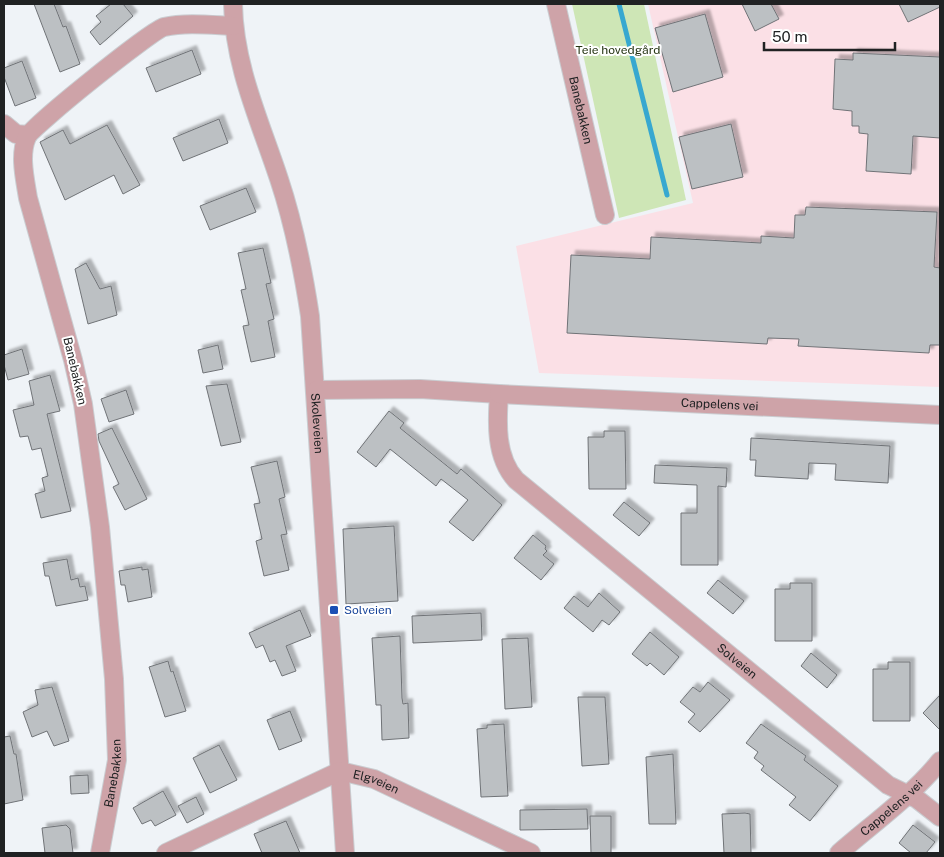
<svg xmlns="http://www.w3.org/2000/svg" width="944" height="857" font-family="'Public Sans',sans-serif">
<defs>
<filter id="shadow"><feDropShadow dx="4.5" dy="-4.5" stdDeviation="1" flood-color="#0004"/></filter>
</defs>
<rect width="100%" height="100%" fill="#eff3f7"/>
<path fill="#fbe0e6" d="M648,4h292v383l-401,-14 -23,-127 177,-43z"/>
<path fill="#cee6b6" d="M572,4h72l42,196 -67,18z"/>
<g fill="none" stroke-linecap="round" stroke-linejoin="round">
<path stroke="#37a8d0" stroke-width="5" d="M619,4l48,191"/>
</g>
<path fill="#bcc0c3" stroke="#707377" filter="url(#shadow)" d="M34,4h20l9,23 3,-1 14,38 -20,8z
M111,4h12l10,12 -33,29 -10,-13 11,-10 -5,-6z
M742,4h29l8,15 -24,12z
M899,4h41v3l-32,15z
M705,14l18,63 -50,15 -18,-64z
M192,50l9,24 -45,18 -10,-24z
M853,53l87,4v81l-27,-2 -2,38 -45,-3 2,-37 -9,-1v-7h-7v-15l-19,-2 2,-50 18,1z
M22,61l14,37 -21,8 -11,-29v-9z
M219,119l9,24 -45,18 -10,-23z
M731,124l12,53 -51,12 -13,-52z
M107,125l33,60 -17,9 -9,-19 -49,25 -25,-58 23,-12 7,14z
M246,188l10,24 -46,18 -10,-24z
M806,207l131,5 -3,55 6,1v77h-10l-1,8 -131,-7 1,-7 -31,-1 -1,6 -200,-11 4,-78 79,4 1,-22 110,6v-7l33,2 1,-23h10z
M263,248l8,35 -5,1 8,35 -6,2 7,36 -24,5 -8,-36 6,-1 -8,-35 5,-1 -8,-36z
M86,263l14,26 11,-3 6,29 -29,9 -13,-55z
M218,345l5,24 -20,4 -5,-23z
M22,349l7,25 -21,6 -4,-15v-10z
M50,375l10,36 -13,3 24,97 -30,7 -6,-24 10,-3 -3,-13 6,-2 -7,-28 -9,2 -4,-14 -8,1 -7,-27 21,-5 -5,-24z
M227,384l14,58 -20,4 -15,-60z
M126,390l8,24 -25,8 -8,-23z
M389,411l15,12 -4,5 57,46 4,-5 41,36 -29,36 -24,-19 19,-22 -27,-21 -5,7 -46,-37 -14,18 -19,-15z
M112,428l35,71 -22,11 -12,-23 6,-3 -20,-43 -1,-7z
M604,431h21l1,58h-37l-1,-52h16z
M751,438l139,8 -2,37 -53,-3 1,-16 -27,-1 -1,16 -53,-3 1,-16h-6z
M277,461l8,36 -6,2 8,35 -6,1 8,35 -25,6 -8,-35 6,-2 -8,-35 6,-1 -9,-36z
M655,465l72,3 -1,19 -8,-1v79h-37v-52h16v-28l-43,-2z
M624,502l26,21 -11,13 -26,-21z
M394,526l4,75 -52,3 -3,-75z
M533,535l13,11 -1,3 2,2 -4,4 11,9 -13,16 -27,-22z
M67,559l4,21 7,-2 2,9 5,-1 3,14 -32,6 -7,-30h-4l-2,-13z
M142,567v3l6,-1 4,28 -24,5 -3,-17h-4l-2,-14z
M718,580l26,21 -11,13 -26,-21z
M790,583h22v58h-37v-52h15z
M599,593l21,19 -11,13 -7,-5 -9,12 -29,-24 10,-12 14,11z
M300,610l11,26 -25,10 10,25 -14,5 -7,-16 -5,2 -7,-17 -7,3 -7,-15z
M481,613l1,27 -69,3 -1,-27z
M650,632l29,25 -15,18 -14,-12 -3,3 -15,-12z
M400,636l2,62 1,6 5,-1 1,35 -27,2 -1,-35h-5l-4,-67z
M528,638l4,69 -27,2 -3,-70z
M811,653l26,22 -10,13 -26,-22z
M168,661l3,11 2,-1 13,40 -21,6 -16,-50z
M888,662h22v59h-37v-52h15z
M708,682l22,18 -30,32 -12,-10 7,-8 -15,-12 13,-15 7,5z
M52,687l17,54 -15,5 -7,-15 -15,6 -9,-25 15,-7 -3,-15z
M940,695v35l-17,-17z
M578,697h27l4,67 -27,2z
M290,711l12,30 -23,9 -12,-30z
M504,724l4,72 -27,1 -4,-68 10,-1v-3z
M761,724l45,32 -2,4 34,26 -28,35 -21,-16 7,-8 -35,-27 3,-4 -10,-8 4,-6 -12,-9z
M10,736l4,18h2l7,46 -19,4v-67z
M219,745l18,35 -27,13 -17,-35z
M673,754l3,70h-27l-3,-67z
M88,775l1,18 -18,1 -1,-18z
M163,791l13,24 -21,11 -4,-6 -9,4 -9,-16z
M196,797l8,17 -17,9 -9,-17z
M587,809l1,20 -68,1v-20z
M745,813l5,1 1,39h-27l-2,-39z
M590,816h21v37h-20z
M286,821l14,32h-38l-8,-19z
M66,825l4,4 3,24h-28l-3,-25z
M913,825l22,17 -9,11h-15l-12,-10z"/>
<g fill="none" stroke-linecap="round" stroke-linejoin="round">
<g stroke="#cacdd1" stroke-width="20">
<g id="minor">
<path id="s1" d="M233,4c1,62 27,117 46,175 15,45 24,91 31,137l35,537"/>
<path id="s2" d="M556,4l49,211"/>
<path d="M4,124l12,10 12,1"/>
<path id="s3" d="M317,390l103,-1 79,5c-2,28 -4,63 17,86l372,305 29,14 23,18"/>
<path id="s4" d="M499,394l441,21"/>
<path id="s5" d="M100,853l17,-93 -3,-81 -14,-152 -17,-123 -10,-44 -45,-162c-3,-19 -9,-43 -1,-61 5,-11 125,-107 137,-110 22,-5 47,-2 69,-1"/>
<path id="s6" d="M166,853l174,-82 34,8 157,74"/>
<path id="s7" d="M839,853c32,-28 75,-59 101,-92"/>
</g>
</g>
<use href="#minor" stroke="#cea3a8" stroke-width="18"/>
</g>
<rect fill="#1a4fb4" stroke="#fff" stroke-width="2" x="329" y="605" width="10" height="10" rx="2.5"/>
<g text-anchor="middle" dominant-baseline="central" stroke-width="4" stroke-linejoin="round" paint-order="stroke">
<g font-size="12" fill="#253413" stroke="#fff">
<text x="618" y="50">Teie hovedgård</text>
</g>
<g font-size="12" fill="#202223" stroke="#fff">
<text stroke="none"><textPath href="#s2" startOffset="109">Banebakken</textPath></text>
<text transform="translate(75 371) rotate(77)">Banebakken</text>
<text stroke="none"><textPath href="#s4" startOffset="221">Cappelens vei</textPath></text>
<text stroke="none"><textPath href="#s1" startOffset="430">Skoleveien</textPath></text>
<text stroke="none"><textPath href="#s3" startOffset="558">Solveien</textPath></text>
<text stroke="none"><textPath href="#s5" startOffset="81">Banebakken</textPath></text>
<text stroke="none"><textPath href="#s6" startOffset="230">Elgveien</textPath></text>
<text stroke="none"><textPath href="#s7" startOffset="69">Cappelens vei</textPath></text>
</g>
<g font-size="12" fill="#164399" stroke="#fff" text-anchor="start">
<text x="344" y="610">Solveien</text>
</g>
</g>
<rect width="944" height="857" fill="none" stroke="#202223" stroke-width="10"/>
<path d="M764 42v8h131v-8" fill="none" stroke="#202223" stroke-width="2.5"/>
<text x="772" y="42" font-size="15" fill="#202223" stroke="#ffffff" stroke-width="4" paint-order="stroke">50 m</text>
</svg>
